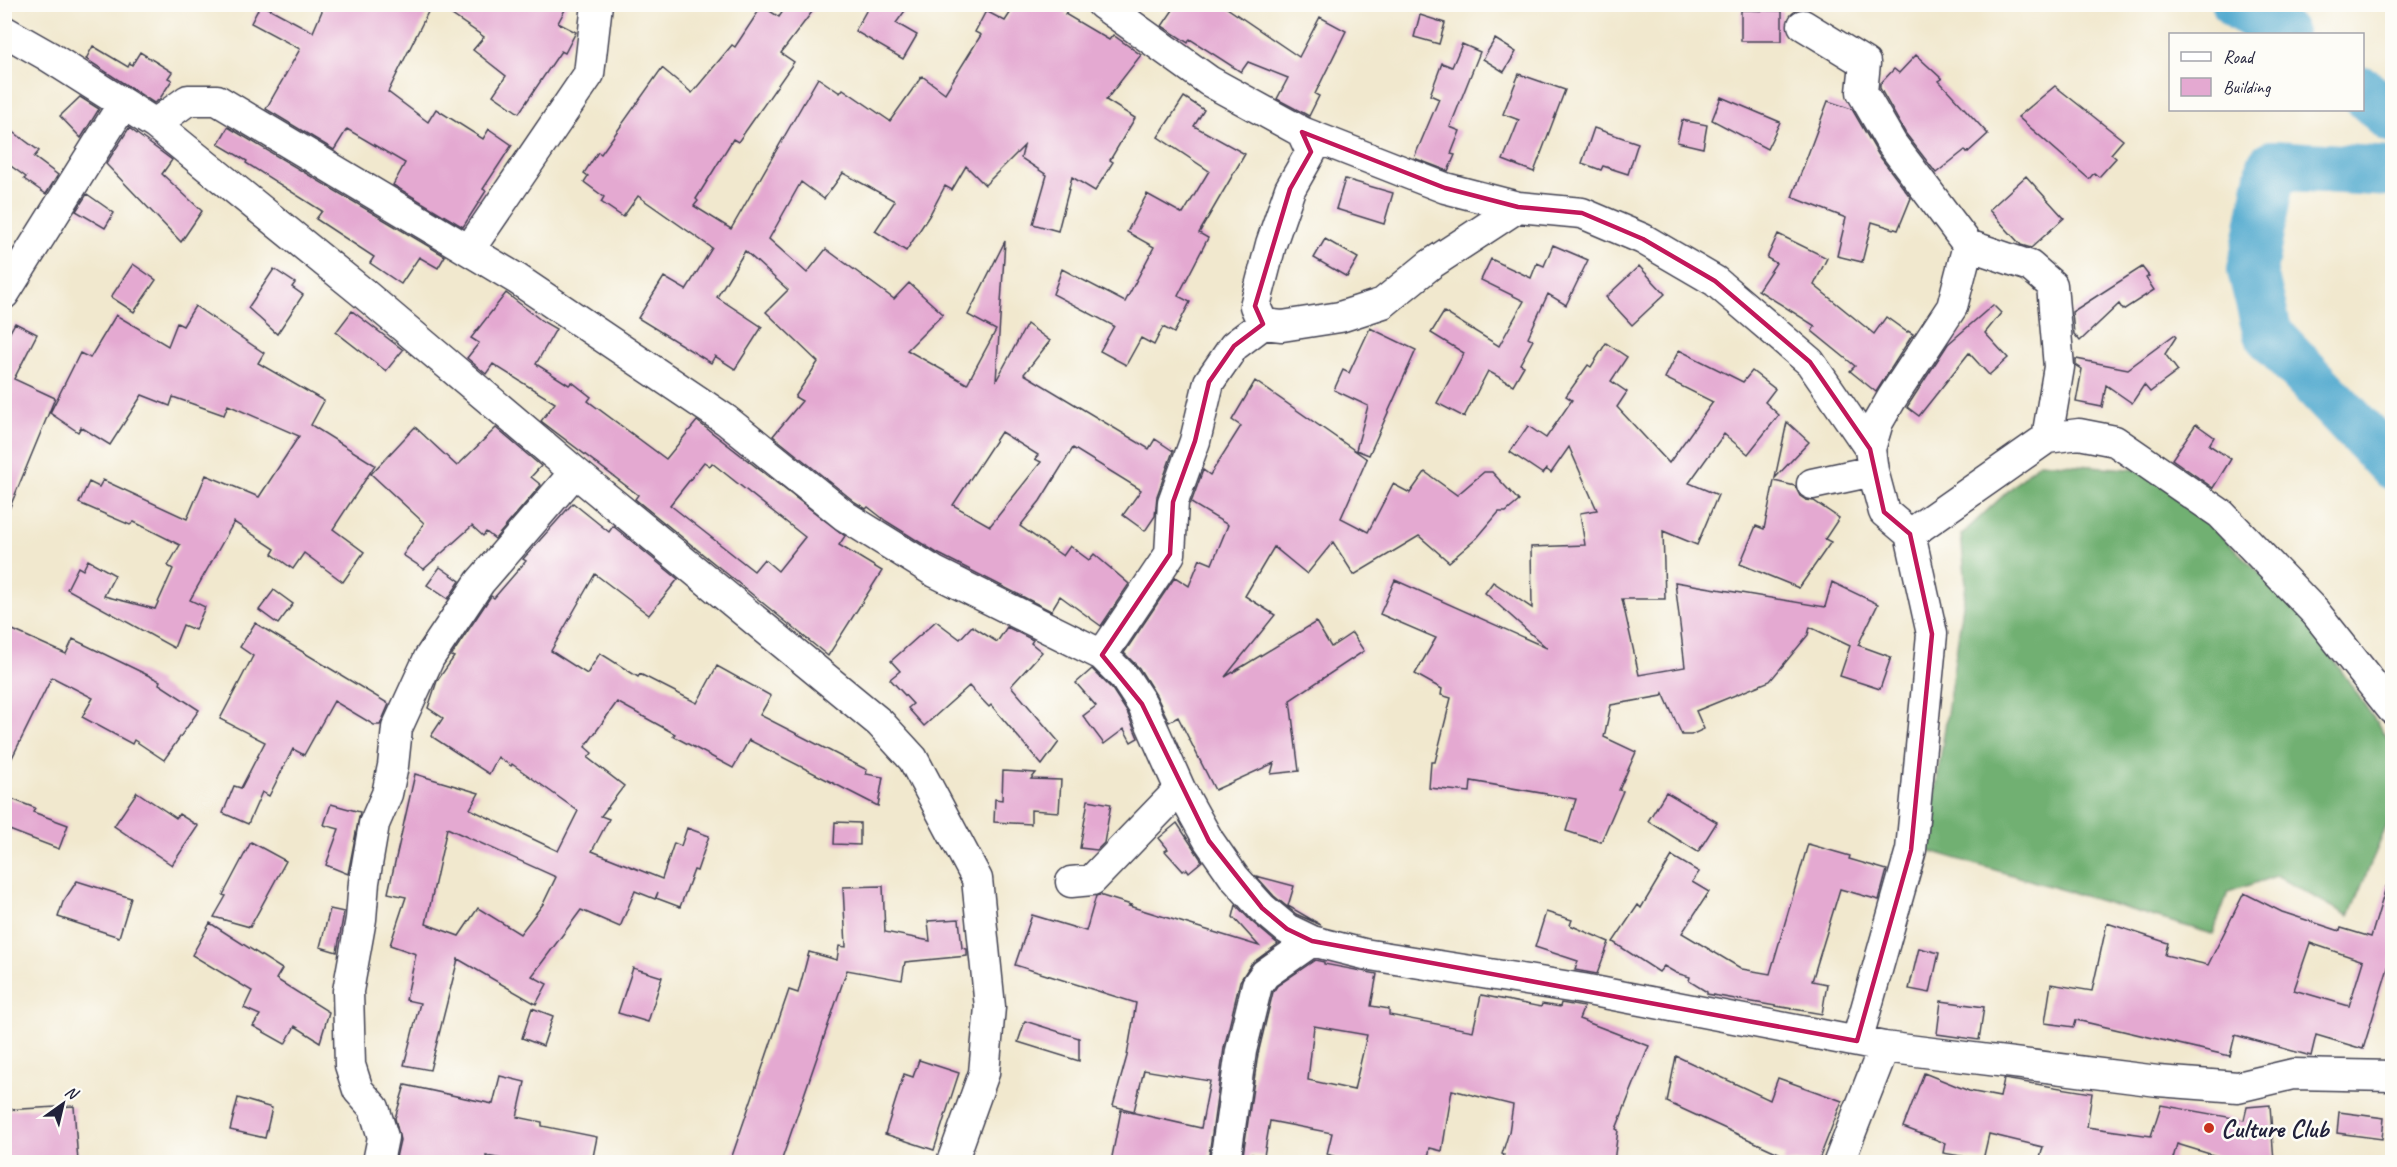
<svg xmlns="http://www.w3.org/2000/svg" width="2397" height="1167" font-family="Caveat,sans-serif">
<rect width="100%" height="100%" fill="#fdfcf7"/>
<filter id="ink" filterUnits="userSpaceOnUse"><feTurbulence type="fractalNoise" baseFrequency=".0167" numOctaves="2"/><feDisplacementMap in="SourceGraphic" scale="12" xChannelSelector="R" yChannelSelector="G"/><feConvolveMatrix kernelMatrix="1 2 1 2 8 2 1 2 1" color-interpolation-filters="sRGB"/></filter>
<filter id="wash" filterUnits="userSpaceOnUse"><feTurbulence type="fractalNoise" baseFrequency=".008" numOctaves="4" result="noise"/><feDisplacementMap in="SourceGraphic" scale="24" xChannelSelector="R" yChannelSelector="G"/><feGaussianBlur stdDeviation="1.35" result="paint"/><feColorMatrix in="noise" values="0 0 0 0 0 0 0 0 0 0 0 0 0 0 0 0 0 1.4 0 .05"/><feComposite in="paint" operator="in"/></filter>
<g filter="url(#wash)">
<rect width="100%" height="100%" fill="#f1e8ce"/>
<path fill="#71b072" stroke="#4a6956" stroke-width="1.5" d="M2039,462l115,9 150,145 88,129v68l-43,103 -73,-40 -48,16 -15,42 -286,-84 39,-266 -5,-49z"/>
<g fill="none" stroke-linecap="round" stroke-linejoin="round">
<path stroke="#52aacf" stroke-width="50" d="M2237,4l46,30
M2362,91l30,27
M2392,172l-120,-7 -20,105 16,64 124,131"/>
</g>
<g id="blocks">
<path fill="#e4a9d1" fill-rule="evenodd" d="M261,4l52,28 12,-28h107l-44,88 40,30 8,-13 47,30 6,-10 23,16 -29,44 3,2 -23,36 -70,-42 12,-22 -58,-34 -13,21 -68,-41 34,-60 -49,-26z
M436,4h132l-10,19 18,9 -11,21 -4,-2 -42,62 -26,-18 13,-19 -33,-26 11,-13z
M788,4h30l-37,49 13,9 -56,80 -5,-3 -37,60 2,2 -4,5 37,23 87,-151 22,15 3,-4 47,32 32,-45 23,17 36,-58 -6,-3 11,-21 19,10 11,-17h55l-6,10 44,26 4,-5 28,20 -35,45 29,18 -25,42 3,2 -18,29 -23,-14 -14,54 -25,-7 14,-49 -26,-17 3,-12 -39,39 -19,-19 -14,24 -7,-4 -16,30 -23,35 -31,-20 20,-30 -52,-28 -19,26 -23,-17 -32,57 38,34 19,-24 68,50 15,-16 34,31 -36,36 60,34 29,-54 -28,-15 37,-74 -9,140 31,-57 23,17 -26,33 125,75 6,-10 18,12 -16,45 -2,20 -10,15 -22,-16 18,-25 -68,-42 -33,53 -20,25 43,30 7,-10 19,14 5,-6 35,30 -28,42 -41,-30 -9,15 -114,-58 -51,-32 -18,-14 -2,2 -11,-7 -82,-66 29,-35 -7,-4 23,-35 -52,-50 22,-22 -43,-39 -28,46 45,30 -27,42 -20,-13 -4,7 -73,-45 26,-41 22,13 26,-42 -74,-52 -15,21 -22,-15 3,-5 -20,-15 4,-6 -4,-3 14,-21 3,2 61,-86 30,25 40,-48 3,2 27,-41 17,11zM1001,432l37,23 -3,4 6,3 -51,64 -37,-21z
M870,4h40l-14,19 21,12 -14,24 -48,-28z
M1177,4h44l78,53 21,-40 26,14 -31,63 4,2 -10,20 -32,-17 11,-21 -40,-16 -7,10 -51,-33 -2,4 -26,-17z
M1741,10l41,1v30h-41z
M1420,15l25,8 -6,21 -25,-7z
M1495,39l21,13 -12,20 -21,-13z
M1462,44l18,8 -30,75 10,4 -9,23 4,1 -7,16 -34,-13 25,-59 -9,-4 12,-32 10,4z
M93,46l35,21 2,-4 2,2 8,-13 32,20 -4,6 4,2 -13,20 -5,3 -68,-44z
M1916,55l26,24 -3,2 49,53 -21,19 -2,-3 -29,23 -30,-39 -26,-46v-4l14,-15 5,4z
M1519,74l46,16 -31,82 -31,-12 16,-40 -16,-6z
M2055,86l68,54 -12,14 5,4 -17,19 -5,-4 -5,6 -71,-62z
M80,97l19,12 -18,29 -21,-22z
M1184,97l20,13 -10,16 51,28 -46,79 9,5 -30,58 12,6 -16,31 -11,-6 -9,18 -13,-7 -15,27 -26,-14 14,-25 -61,-32 9,-25 63,33 29,-55 -27,-15 20,-38 36,20 26,-43 -51,-34z
M1721,97l59,25 -13,27 -55,-29z
M1828,101l24,8 26,45 33,44 -13,32 -26,-8 -10,40 -25,-6 9,-38 -54,-21z
M1682,120l25,5 -4,23 -26,-6z
M4,125l35,26 -5,6 24,18 -12,19 -22,-15 2,-2 -22,-16z
M228,127l217,129 -7,12 -19,-11 -18,27 -31,-21 4,-6 -58,-38 6,-8 -76,-48 1,-2 -29,-17z
M129,128l43,32 -10,14 40,37 -21,31 -75,-78z
M1594,128l44,15 -10,31 -25,-8 -2,4 -19,-7z
M2026,176l38,42 -33,30 -10,-3 -32,-35z
M1345,179l48,14 -9,31 -48,-15z
M87,194l27,19 -9,15 -29,-17z
M1778,234l49,24 -13,27 60,49 12,-17 21,15 1,-1 5,3 -37,58 -26,-21 5,-5 -43,-35 3,-5 -57,-36 18,-27 -9,-5z
M1325,239l33,19 -11,19 -33,-19z
M1553,245l35,15 -22,45 -18,-11 -20,43 5,3 -13,24 4,2 -11,19 -25,-14 -24,46 -27,-14 27,-50 -33,-20 13,-21 55,34 25,-45 -43,-21 10,-21 40,19 6,-15 7,3z
M133,264l23,16 -22,32 -23,-15z
M1639,266l26,28 -33,31 -26,-28z
M2142,267l7,9 -3,2 8,12 -31,20 -4,-6 -39,37 -6,-7 -2,-22z
M274,269l21,14 -3,4 11,8 -26,39 -29,-26z
M506,293l36,28 14,8 -20,35 33,21 3,-3 19,15 -3,4 78,58 31,-38 148,115 -6,9 43,26 -54,85 -193,-157 3,-4 -97,-74 14,-18 -62,-39 -7,10 -19,-16 12,-15 -8,-5zM704,462l6,4 2,-3 93,74 -27,34 -14,-12 -10,12 -84,-66z
M1993,305l8,8 -16,20 23,25 -19,17 -20,-22 -50,63 -12,-9 41,-63z
M195,306l69,47 -6,10 66,38 -13,24 64,40 -42,64 31,23 -21,30 -39,-29 -11,16 -21,-15 3,-5 -41,-27 -44,78 15,7 -10,23 -12,-5 -9,23 -107,-59 11,-22 5,3 5,-10 27,15 -11,21 51,13 18,-40 -5,-3 12,-21 -46,-23 -4,3 -51,-22 10,-21 10,5 4,-7 84,39 19,-44 53,22 40,-61 -71,-31 -4,10 -51,-18 -3,9 -28,-11 -32,50 -29,-18 -3,5 -28,-19 30,-60 10,5 26,-43 52,31 9,-23 6,3z
M352,311l51,39 -17,21 -50,-39z
M15,323l22,11 -23,45 41,19 -50,121 -1,-176z
M1370,328l46,22 -47,105 -13,-5 12,-44 -34,-16 9,-20 6,3z
M2174,335l2,2 -11,17 13,17 -28,21 -6,-7 -12,18 -26,-18 -4,22 -26,-5 6,-33 -6,-4v-6l52,10z
M1606,343l21,14 -16,24 16,11 -10,15 52,56 44,-61 -48,-24 14,-28 64,32 9,-11 23,18 -10,13 14,13 -31,39 -24,-20 -35,49 29,12 -21,50 -34,-14 2,68h-43l17,76 46,-8 -10,-85 150,25 7,-25 46,22 -20,41 33,12 -11,32 -40,-13 10,-30 -40,-19 -2,8 -38,46 -74,30 8,18 -13,6h-9l-19,-42 -1,3 -51,9 -7,32 32,15 -17,38 4,1 -22,51 -35,-11 10,-32 -105,-18 -1,11 -41,-4 2,-26h4l16,-64 -10,-3 1,-6 -27,-15 21,-36 -56,-24 15,-34 152,68 -62,-55 8,-11 39,26 -1,-61 54,-2 -5,-32 17,-3 -28,-63 -18,26 -5,-4 -3,5 -33,-22 18,-26 18,12 26,-38 -6,-4 22,-31 3,2z
M1255,381l112,78 -26,59 27,14 25,-48 17,9 15,-21 32,23 27,-23h8l27,29 -13,11h-7l-22,26 -28,24 -30,-26 -65,39 -21,-33 -26,32 -33,-27 -29,49 30,19 -50,62 91,-55 15,25 21,-14 12,18 -74,49 9,71 -28,3 3,-11 -59,27 -37,-73 -9,5 -13,-27 -17,-27 -15,-15 51,-76 14,9 11,-27 12,5 16,-39 -37,-22 12,-33 7,5 31,-49 -9,-6z
M1787,422l22,20 -34,36z
M2196,424l18,13 -5,8 22,14 -18,29 -41,-29z
M415,427l42,39 39,-38 45,38 -10,11 10,8 -46,54 -9,-7 -3,4 -11,-10 -48,43 -21,-14 21,-32 -53,-49z
M1774,481l21,5 5,10 6,4 8,1 25,17 -14,21 6,3 -32,46 -59,-24 16,-38 8,3z
M573,503l36,29 4,-6 65,53 -29,36 -54,-41 -44,77 36,23 13,-21 38,24 2,-3 57,29 20,-37 54,30 -11,19 107,55 -1,4 17,3 -5,29 -129,-66 -16,28 -60,-32 2,-2 -58,-32 -32,45 7,6 -4,5 36,28 -23,30 8,3 -17,32 70,28 12,-36 7,3 6,-18 22,8 -12,35 -3,-1 -14,37 -24,-9 2,-6 -3,7 -20,-8 -15,36 -39,-17 -49,66 15,8 -11,20 -78,-45 -28,111 -26,-5 16,-62 -14,-3 10,-46 -26,-9 16,-48 -18,-4 27,-119 64,19 -9,16 88,42 20,-40 -66,-47 -1,2 -13,-9 -9,17 -58,-38 12,-18 -15,-10 9,-27 17,-24 -3,-1 40,-60 3,2 32,-37 -3,-2zM447,828l109,49 -13,27 -23,30 -42,-26 -19,28 -33,-12z
M440,567l20,14 -12,18 -21,-14z
M274,590l19,14 -15,20 -19,-14z
M936,621l24,18 12,-13 25,16 10,-15 26,13 -2,3 11,9 -31,34 48,56 -17,23 -51,-60 -2,2 -20,-21 -45,40 -16,-18 5,-4 -23,-25 10,-8 -9,-10z
M255,623l134,81 -9,21h-6l-40,-24 -30,54 -11,-6 -24,47 -7,-4 -14,32 -25,-11 11,-27 7,2 24,-46 -45,-23 33,-63 -13,-9z
M4,626l62,28 7,-15 87,42 -1,3 40,26 -35,50 -30,-20 -2,4 -50,-27 11,-19 -41,-21 -48,97z
M1092,669l20,20 15,23 11,26 -7,4 -7,-13 -20,15 -21,-28 13,-10 -20,-23z
M1003,771l33,2 -5,6 30,1 -2,32 -28,-2v14l-37,-2 1,-23 7,1z
M137,792l39,26 3,-4 19,12 -26,39 -58,-39z
M1666,792l51,30 -19,30 -50,-31z
M4,796l31,12 -2,4 35,13 -9,24 -55,-21z
M1088,800l23,4 -7,39 -7,7 -17,-2z
M331,804l29,8 -12,62 -22,-9 13,-36 -15,-4z
M835,822l25,1v22l-26,-1z
M1177,823l25,38 -13,11 -2,-3 -4,2 -18,-20 3,-2 -9,-11z
M251,842l35,19 -36,66 -36,-10 12,-21 -3,-1z
M1808,844l42,12 -1,3 38,11 -8,30 -39,-11 -28,92 15,3 -5,30 -115,-20v-2l-18,-11 1,-4 -14,-4 -12,-7 -5,6 -46,-30 25,-37 3,3 31,-52 27,16 -7,10 17,10 -27,41 60,36 28,5z
M1256,876l38,10 -6,20 33,19 -25,-11 -22,-18z
M77,881l54,17 -12,39 -61,-20 5,-15z
M2387,884l5,1v70l-29,94 -47,-14 -5,21 -76,-21 -5,21 -154,-36 -2,7 -29,-4 6,-39 41,7 15,-68 61,20 -3,12 43,10 36,-72 38,19 58,19 1,-3 30,9zM2310,943l53,18 -14,45 -55,-16z
M883,886l2,46 45,9 -2,-20 31,-2 3,29 5,1v7l-62,6 -3,18 -55,-10 -66,192h-51l59,-172 9,3 11,-41 28,8 2,-14 7,1 -3,-60z
M1099,895l32,10 -2,1 130,40 -26,-29 3,-12 15,16 27,23 -27,20 -11,17 -16,67 -16,114h-97l10,-52 80,18 9,-47 -66,-11 -10,41 -21,-5 14,-50 9,-53 -121,-38 17,-50 54,16 10,-35z
M330,909l14,3 -7,40 -17,-5z
M1546,912l26,8 -2,5 39,17 -12,32 -22,-4 3,-9 -43,-14z
M210,923l72,46 -6,10 53,33 -9,30 -25,-16 -10,18 -32,-18 7,-11 -16,-7 8,-17 -60,-36z
M1919,948l20,5 -9,40 -21,-4z
M1315,960l9,2v2l53,10 -6,32 18,3v6l84,16 8,-36 60,12 1,-3 18,3 1,-4 23,4 -5,12 70,27 -33,83 2,1 -4,32h-112l2,-7 -2,-1 7,-22 4,-27 -61,-15 -10,61 -12,-3 -3,14h-76l-24,-8 5,-21 -62,-12 -6,35 -14,-2v8h-8l16,-108 15,-62 4,-6zM1314,1026l53,9 -13,55 -46,-10z
M633,968l29,9 -14,45 -30,-9z
M1941,1001l43,6 -5,33 -42,-6z
M532,1008l21,8 -10,30 -21,-8z
M1025,1021l54,17v23l-61,-19z
M1676,1056l94,44 8,-22 64,23 -24,61h-35l2,-6 -118,-54z
M919,1060l40,13 -25,77 -49,-16 19,-60 9,3z
M1924,1073l45,18 31,6 4,-18 88,14 -5,34 64,9 10,-31 83,15 3,-13 23,-2 4,57h-38l-59,-18 -5,18h-133l4,-15 -54,-13 -6,26 -40,-7 2,-10 -42,-16z
M500,1076l25,6 -8,35 25,5v4l55,11 -5,25h-74l-32,-6v6h-91l5,-22 -5,-22 10,-33 88,19z
M238,1098l34,10 -7,30 -35,-8z
M74,1106l4,56h-74v-52z
M2339,1112l45,6 -2,21 -45,-6z"/>
</g>
</g>
<g filter="url(#ink)">
<use href="#blocks" fill-opacity="0" stroke="#414051" stroke-width="1.5"/>
<g fill="none" stroke-linecap="round" stroke-linejoin="round">
<g stroke="#414051" stroke-width="33">
<path id="street" d="M1102,4l107,77 93,51 143,56 73,19 64,6 61,26 72,42 95,81 60,87
M1803,25l62,38 -3,29 30,52 76,101 -16,62 -60,91 -14,24 -8,27 3,22 11,41 26,22 22,100 -21,216 -54,191
M4,31l44,25 107,68 207,168 213,180 305,251 33,36 64,120 13,128 -6,66 -32,89
M155,124l33,-24h29l300,179 209,141 119,96 90,56 167,83 23,23 17,26 38,85 29,52 25,36 28,31 25,21 25,12 52,13 219,35 301,58 274,34 80,6 55,-13 99,2
M1302,132l9,20 -21,37 -19,55 -16,62 8,18 19,2 58,-9 43,-14 48,-39 87,-57
M1968,245l62,21 22,19 7,82 -12,71
M469,250l120,-176 8,-70
M4,294l119,-190
M1812,484l61,-13
M1910,534l137,-96 32,-4 36,7 106,73 94,98 77,97
M1102,655l68,-101 3,-52 22,-61 14,-59 25,-36 29,-22
M1071,882l21,-2 88,-91
M378,1162l5,-25 -9,-29 -16,-18 -8,-25 -2,-74 13,-72 3,-37 10,-58 13,-30 6,-28 4,-38 32,-70 51,-76 95,-110
M1225,1162l16,-111 16,-66 8,-11 47,-33
M1839,1162l45,-115"/>
</g>
<use href="#street" stroke="#fff" stroke-width="30"/>
</g>
</g>
<path fill="none" stroke="#c2185b" stroke-width="4.5" stroke-linejoin="round" d="M1302,132l143,56 73,19 64,6 61,26 72,42 95,81 60,87 14,63 26,22 22,100 -21,216 -54,191 -545,-100 -25,-12 -25,-21 -53,-67 -67,-137 -40,-49 68,-101 3,-52 22,-61 14,-59 25,-36 29,-22 -8,-18 35,-117 21,-37z"/>
<circle fill="#c8321e" stroke="#fdfcf7" stroke-width="2" cx="2209" cy="1128" r="6"/>
<g text-anchor="middle" dominant-baseline="central" stroke-width="5" stroke-linejoin="round" paint-order="stroke">
<g font-size="26" font-weight="bold" fill="#22223b" stroke="#fdfcf7" text-anchor="start">
<text x="2221" y="1128">Culture Club</text>
</g>
</g>
<rect width="2397" height="1167" fill="none" stroke="#fdfcf7" stroke-width="24"/>
<rect x="2169" y="33" width="195" height="78" fill="#fdfcf7" stroke="#a5a5ac" stroke-width="1.5"/>
<rect x="2181" y="52" width="30" height="9" fill="#ffffff" stroke="#a5a5ac" stroke-width="1.5"/>
<text x="2223" y="63" font-size="18" fill="#22223b">Road</text>
<rect x="2181" y="78" width="30" height="18" fill="#e4a9d1" stroke="#a5a5ac" stroke-width="1.5"/>
<text x="2223" y="93" font-size="18" fill="#22223b">Building</text>
<g transform="translate(63 1104) rotate(34)" stroke="#fdfcf7" stroke-width="4.5" paint-order="stroke">
<path d="M0-4.5L10 22L0 15L-10 22Z" fill="#22223b"/>
<text y="-9" font-size="16" font-weight="bold" text-anchor="middle" fill="#22223b">N</text>
</g>
</svg>
